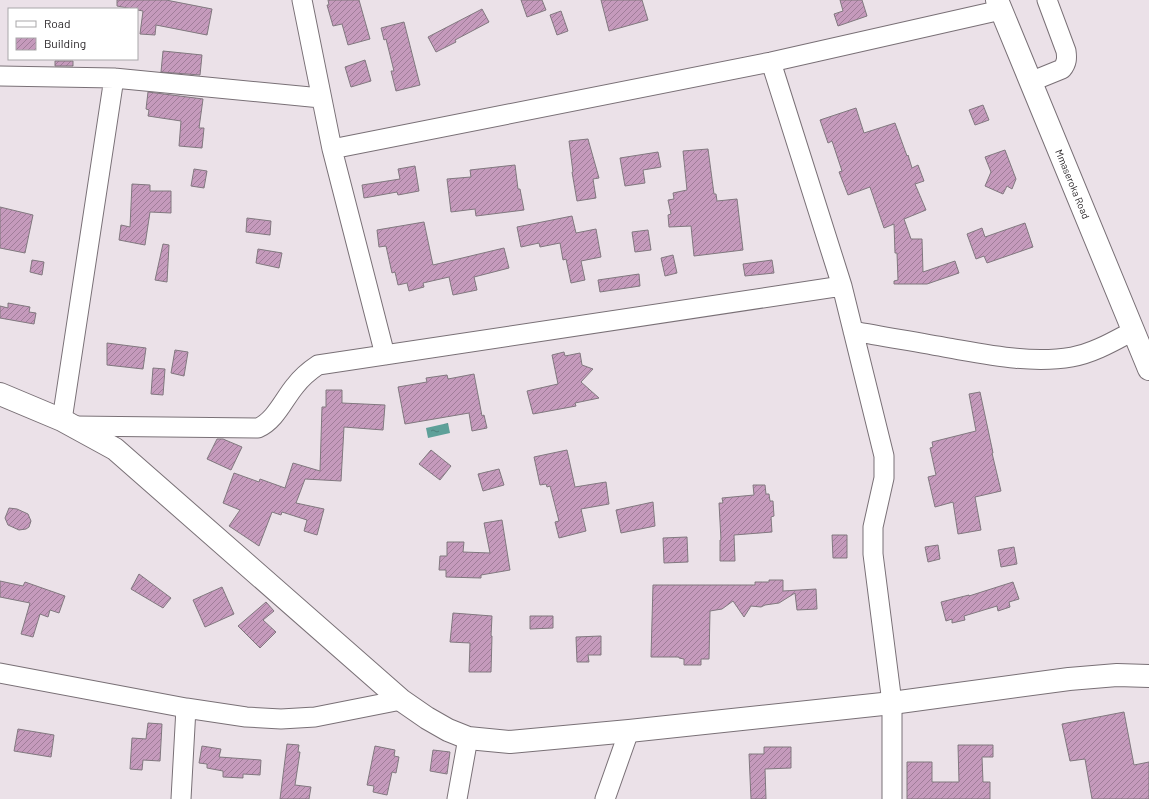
<svg xmlns="http://www.w3.org/2000/svg" width="1149" height="799" font-family="Barlow,sans-serif">
<defs>
<pattern id="water-ripples" width="26" height="14" patternUnits="userSpaceOnUse"><rect width="26" height="14" fill="#5ea099"/><path d="M2 4q2-2 4 0t4 0M15 11q2-2 4 0t4 0" fill="none" stroke="#4e827d"/></pattern>
<pattern id="building-hatch" width="6" height="6" patternUnits="userSpaceOnUse"><rect width="6" height="6" fill="#c59abc"/><path d="M-1 1l2-2M0 6l6-6M5 7l2-2" fill="none" stroke="#a07d99"/></pattern>
</defs>
<rect width="100%" height="100%" fill="#ebe1e8"/>
<path fill="url(#water-ripples)" d="M448,423l2,10 -22,5 -2,-10z"/>
<path fill="url(#building-hatch)" stroke="#81787f" d="M117,0h49l46,9 -5,26 -51,-10 -1,10 -15,-1 3,-23 -26,-5z
M328,0h31l11,39 -22,6 -6,-21 -9,2 -6,-21h2z
M521,0h21l4,10 -19,7z
M601,0h41l6,20 -39,11z
M840,0h22l5,16 -29,10 -4,-12 9,-3z
M482,9l7,13 -34,18 1,2 -20,10 -8,-15z
M561,11l7,20 -11,4 -7,-20z
M404,22l16,63 -24,6 -5,-20h3l-8,-32 -2,1 -3,-12z
M163,51l39,4 -2,20 -39,-3z
M365,60l6,21 -20,6 -6,-20z
M55,61h18v5h-18z
M148,92l55,7 -4,29h5l-2,20 -23,-2 2,-25 -33,-5 1,-6 -3,-1z
M983,105l6,15 -14,5 -6,-15z
M856,108l8,25 31,-10 12,33 1,-1 4,13 6,-3 6,16 -9,3 11,26 -22,9 7,20h11l1,33 32,-11 4,12 -32,11h-33v-3l4,-1 -1,-27h-2l-1,-29 -10,4 -14,-41 -22,8 -9,-23 3,-1 -10,-30 -4,2 -8,-23z
M588,139l11,39 -6,1 3,19 -19,3 -5,-29h1l-4,-31z
M708,149l6,45h2l1,7 20,-2 6,51 -49,6 -3,-30 -22,1 -1,-12 3,-1 -3,-14 6,-1 -1,-6 14,-3 -4,-39z
M1005,150l11,29 -4,10 -5,-3 -4,8 -18,-8 6,-14 -6,-15z
M658,152l3,15 -18,3 2,13 -20,3 -5,-28z
M515,165l3,24h2l4,21 -48,6 -1,-7 -24,3 -4,-33 24,-2 -1,-7z
M415,166l4,25 -21,4 -1,-3 -33,6 -2,-13 38,-6 -2,-10z
M194,169l13,2 -3,17 -13,-2z
M132,184l18,1v6h21v22l-21,-1 -5,33 -26,-5 2,-15 9,2z
M0,207l33,8 -8,38 -25,-5z
M572,216l4,17 20,-4 5,28 -20,4 4,19 -14,3 -5,-24 -3,1 -3,-17 -20,4 -1,-4 -18,4 -4,-20z
M247,218l24,3 -1,14 -24,-3z
M424,222l9,43 71,-17 5,20 -35,9 3,13 -24,5 -4,-18 -26,6 1,4 -15,4 -2,-8 -9,2 -3,-13 -3,1 -6,-27 -7,1 -2,-17z
M1025,223l8,24 -46,16 -3,-7 -8,3 -9,-25 15,-6 3,9z
M648,230l3,20 -16,2 -3,-20z
M163,244l6,1 -2,37 -12,-2z
M258,249l24,4 -3,15 -23,-5z
M673,255l4,18 -12,3 -4,-18z
M32,260l12,2 -2,13 -12,-3z
M772,260l2,13 -29,3 -2,-12z
M639,274l1,12 -40,6 -2,-12z
M8,303l22,4 -1,5 7,1 -2,11 -34,-6v-12l8,2z
M107,343l39,5 -3,21 -36,-4z
M175,350l13,2 -4,24 -13,-3z
M564,352l1,4 15,-3 2,12 11,4 -12,13 18,16 -24,5 1,3 -43,8 -6,-23 31,-7 -6,-29z
M153,368l12,1 -2,26 -12,-1z
M474,374l8,42 2,-1 3,13 -15,3 -3,-18 -64,11 -7,-37 29,-5 -1,-4 21,-3 1,4z
M326,390h16v13l43,2 -2,25 -39,-3 -3,54 -36,-2 -9,24 28,6 -7,26 -13,-4 3,-11 -25,-8 -1,3 -9,-3 -13,34 -30,-20 11,-16 -17,-7 11,-30 25,9 1,-3 25,9 8,-25 27,8 2,-64h4z
M980,392l13,61h-1l9,38 -26,6 6,33 -23,4 -5,-32 -18,5 -7,-30 8,-2 -6,-27 3,-1 -1,-5 44,-11 -7,-37z
M217,439h6l19,8 -11,23 -24,-11z
M431,450l20,16 -11,14 -21,-16z
M567,450l8,37 31,-5 3,22 -28,5 5,22 -27,7 -4,-16 4,-1 -9,-35 -3,1 -1,-3 -6,1 -6,-28z
M499,469l5,16 -21,6 -5,-17z
M753,485h12l1,9h3l1,7h3l1,15 -3,1 1,15 -38,3 1,26h-15v-21h1l-2,-37h4l-1,-5 32,-3z
M653,502l2,24 -34,7 -5,-23z
M9,508l8,1 11,5 3,7 -2,6 -3,2 -7,1 -11,-5 -3,-7z
M502,520l8,50 -29,5v3l-35,-1v-7h-7l1,-14h7v-14h17l-1,10 27,1 -6,-30z
M832,535h15v23h-14z
M687,537l1,25 -24,1 -1,-25z
M938,545l2,14 -12,3 -3,-15z
M1014,547l3,17 -16,3 -3,-17z
M139,574l32,24 -8,10 -32,-19z
M769,580h14v11l33,-2 1,20 -20,1 -2,-17 -16,10 -14,2 -4,2 -10,-1 -7,11 -11,-16 -11,8 -12,2 -1,48h-8v6h-17v-6l-5,-1v-1h-28l2,-72h102v-3h14z
M0,581l23,5 2,-4 40,14 -6,17 -9,-3 -2,7 -8,-3 -7,23 -12,-3 9,-31 -30,-6z
M1013,582l6,17 -10,3 1,5 -12,4 -1,-5 -33,10 1,4 -13,3v-4l-6,2 -5,-19 28,-7v1z
M222,587l12,27 -29,13 -12,-27z
M266,602l8,9 -11,9 13,12 -16,16 -22,-22z
M453,613l39,3 -1,20h1l-1,36h-22l1,-29 -20,-1z
M530,616h23v12l-23,1z
M601,636v19h-13l1,7h-12l-1,-25z
M1124,712l10,53 15,-3v37h-57l-7,-40 -15,2 -8,-37z
M148,723l14,1 -2,37 -17,-1 -1,10 -12,-1 2,-31 14,1z
M18,729l36,6 -3,22 -37,-6z
M287,744l12,1 -1,7h2l-5,33 16,2 -2,12h-29z
M958,745h35v12h-11l1,25h7v17h-83v-37h25v20h27z
M202,746l19,3 -2,8 42,3 -1,15 -17,-1v4l-20,-1v-6l-16,-3v-4l-8,-1z
M375,746l20,4 -1,6 5,1 -3,16 -4,-1 -5,23 -14,-3 1,-6 -7,-1z
M764,747h27v21l-26,1 1,30h-15l-2,-45h15z
M433,750l17,2 -3,22 -17,-3z"/>
<g fill="none" stroke-linecap="round" stroke-linejoin="round">
<g stroke="#797076" stroke-width="21">
<path id="minor" d="M302,0l30,149 53,206
M771,62l71,224 42,170v22l-11,49v27l19,149v96
M0,76l114,2 207,20
M1030,82l32,-13c5,-6 5,-11 4,-18l-19,-51
M332,149l439,-87 230,-52
M853,331c32,6 64,11 96,17 40,7 83,16 123,9 22,-4 42,-16 61,-26
M62,420l52,-342
M74,426l184,2c17,-7 26,-29 37,-42 6,-8 14,-15 23,-21l524,-79
M0,673l186,35 60,9 35,2 34,-2 86,-17
M181,799l5,-91
M457,799l11,-61
M605,799l24,-68"/>
</g>
<g stroke="#797076" stroke-width="24">
<g id="tertiary">
<path id="s1" d="M997,0l152,369"/>
<path d="M0,394l62,26 53,29 286,251 26,18 21,12 20,8 42,4 119,-11 263,-28 177,-24 48,-4 32,1"/>
</g>
</g>
<use href="#minor" stroke="#fff" stroke-width="19"/>
<use href="#tertiary" stroke="#fff" stroke-width="22"/>
</g>
<g text-anchor="middle" dominant-baseline="central" stroke-width="3.5" stroke-linejoin="round" paint-order="stroke">
<g font-size="10" fill="#282427" stroke="#fff">
<text stroke="none"><textPath href="#s1" startOffset="199">Mmaseroka Road</textPath></text>
</g>
</g>
<rect x="8" y="8" width="130" height="52" fill="#ffffff" stroke="#a9a7a9"/>
<rect x="16" y="21" width="20" height="6" fill="#ffffff" stroke="#a9a7a9"/>
<text x="44" y="28" font-size="12" fill="#282427">Road</text>
<rect x="16" y="38" width="20" height="12" fill="url(#building-hatch)" stroke="#a9a7a9"/>
<text x="44" y="48" font-size="12" fill="#282427">Building</text>
</svg>
